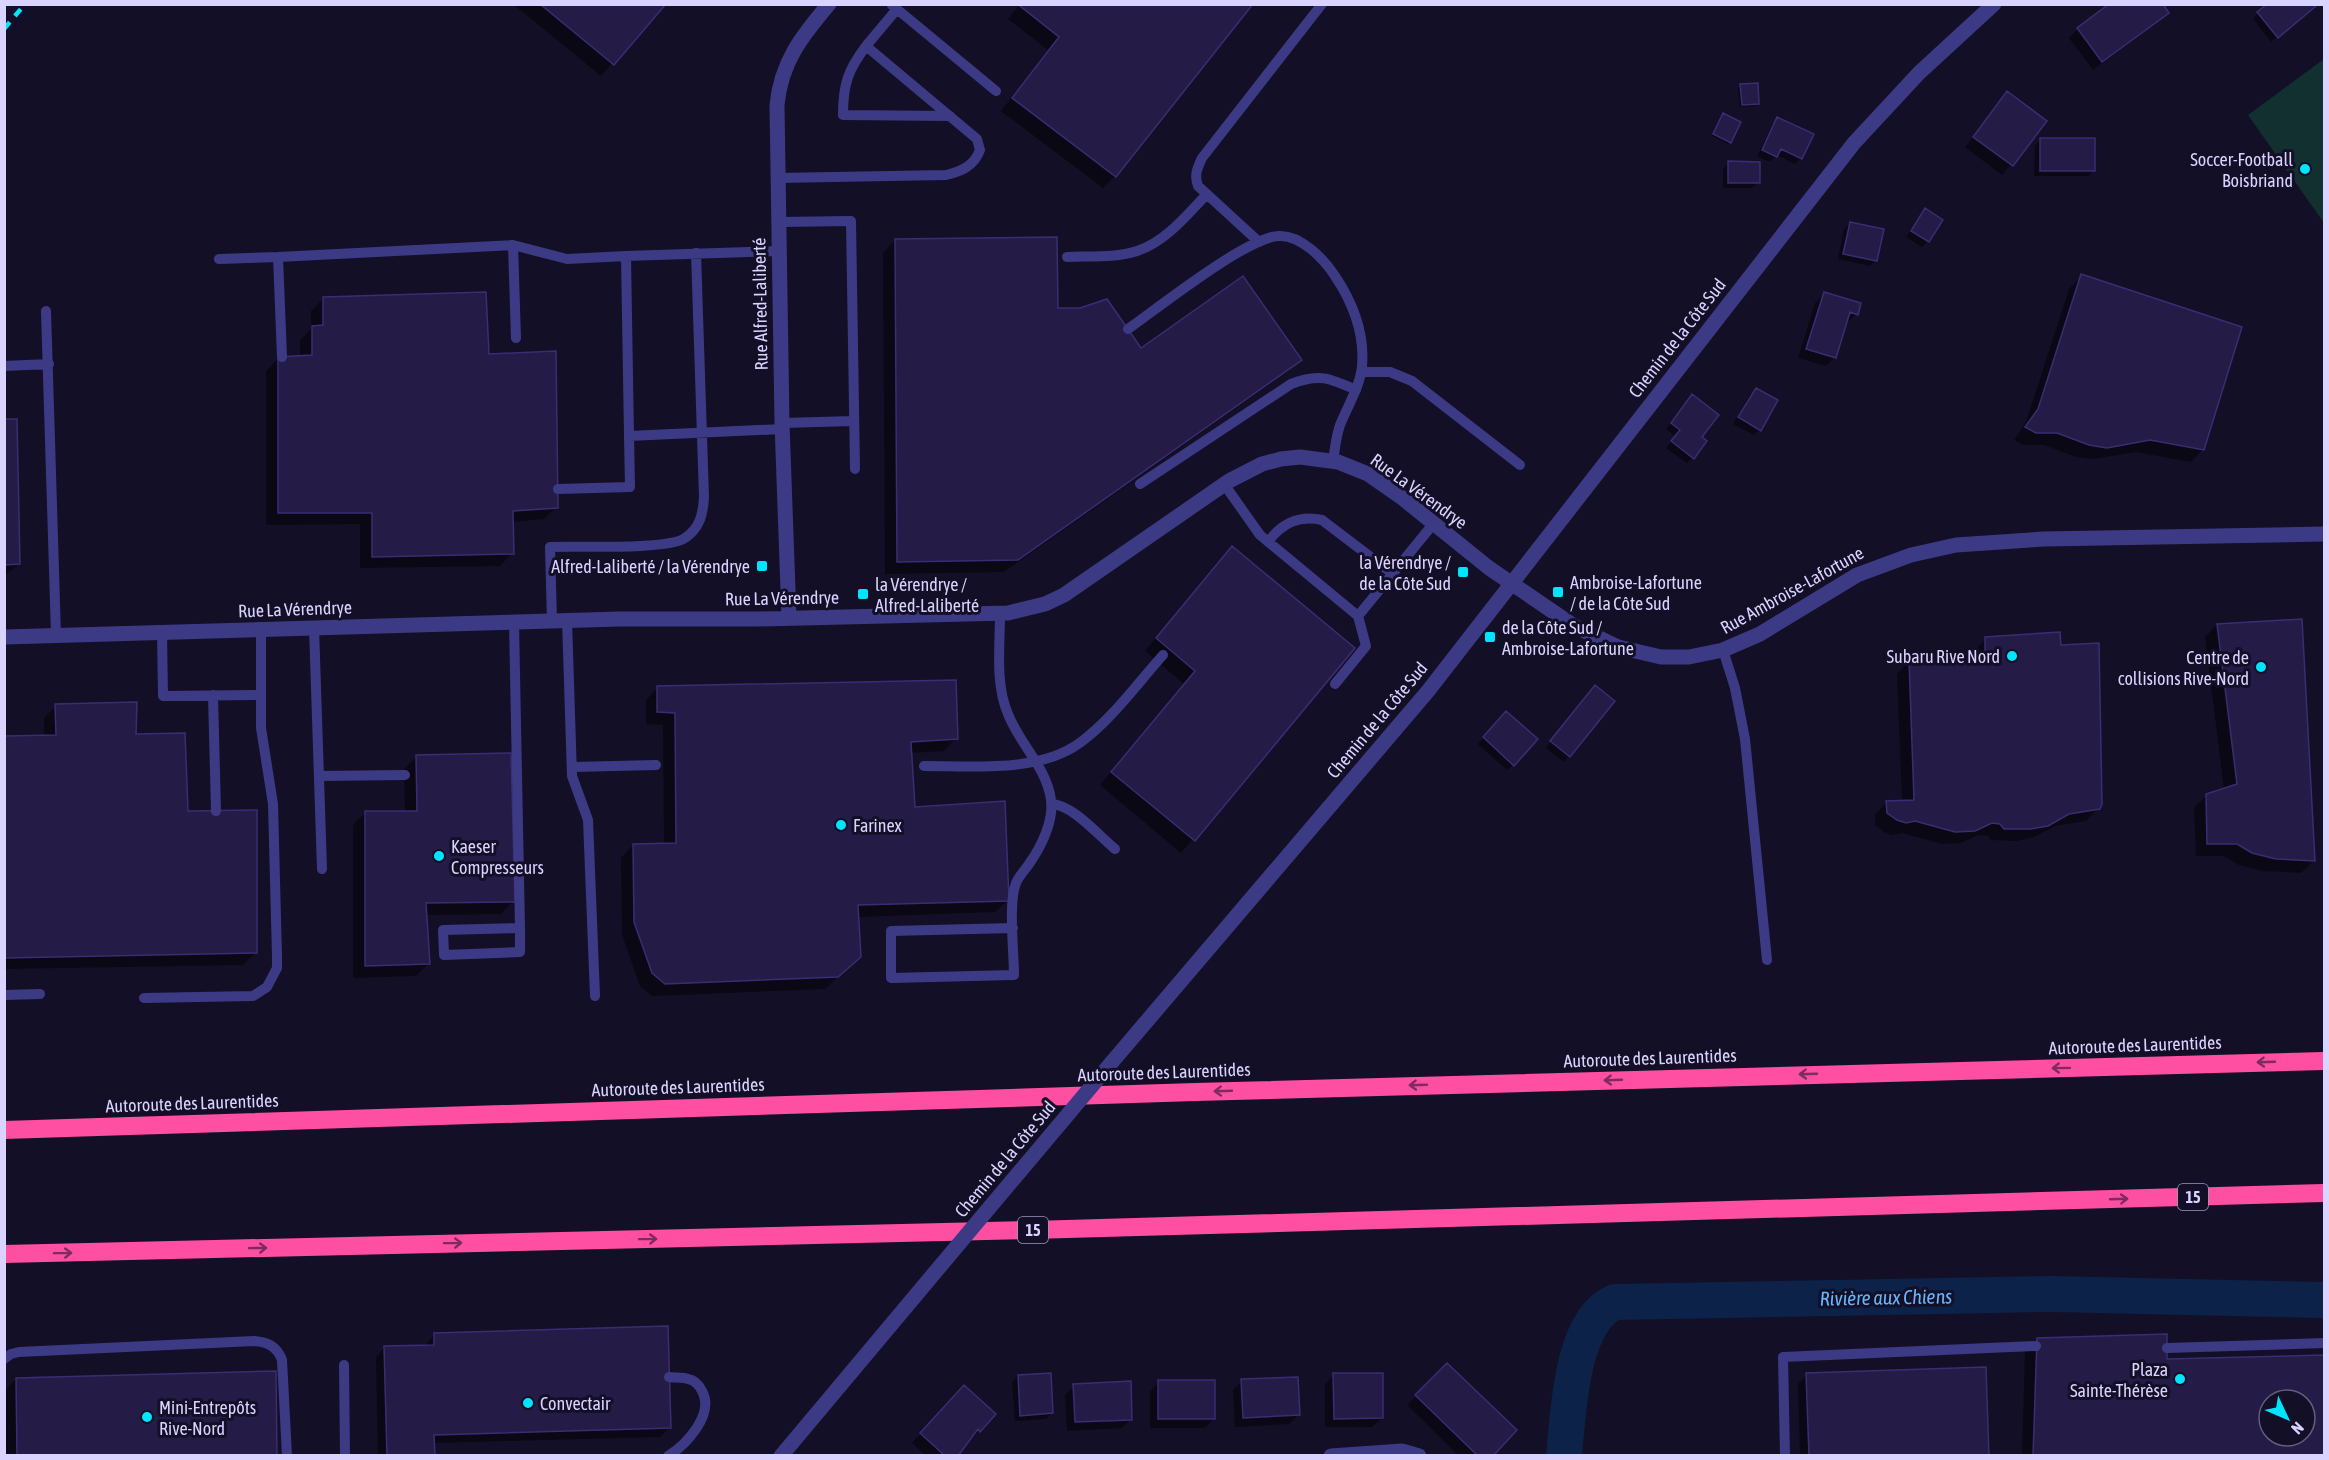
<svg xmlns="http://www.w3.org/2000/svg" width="2329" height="1460" font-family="'Asap Condensed',sans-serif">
<rect width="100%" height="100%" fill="#130f26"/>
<path fill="#12302f" d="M2324,59v164l-76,-108z"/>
<path fill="#0007" fill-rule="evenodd" d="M513,4h151l-63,72z
M1020,4h231l-136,172 -12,12 -102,-77 47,-61 -40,-31z
M2308,12l-37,30 -18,-23 5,-6z
M2167,13l-9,9 -65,48 -24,-32 9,-9z
M1741,86l17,17 -3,3 -15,1 -2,-19z
M2008,93l37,28 -43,54 -37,-28z
M1723,115l7,27 -2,2 -16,-8z
M1777,119l24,39 -6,6 -18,-9 -7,7 -13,-6 15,-31z
M2040,140l54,30 -6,6h-54l1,-30z
M1729,163l29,20 -6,5h-29v-19z
M1925,210l3,31 -6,6 -16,-10z
M1850,223l26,37 -6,6 -32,-7 6,-30z
M895,240l161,70 85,40 159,10 -13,12 -283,200 -119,2 -2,-321z
M2082,276l121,173 -12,13 -55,-10 -43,7 -17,-2 -32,-12h-21l-9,-5 12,-18 43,-133z
M1824,294l32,20 -9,9 -2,-1 -10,35 -9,9 -28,-8 17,-55z
M324,298l164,58 68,151 -12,12 -32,3v31l-12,13 -140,2v-44l-94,1v-154l12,-12 22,-1v-18l11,-11v-18z
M1756,389l4,41 -6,5 -21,-11 17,-29z
M1687,402l5,56 -5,5 -21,-15 9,-12 -9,-7z
M4,420l15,144 -15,12z
M1232,548l121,100 -172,205 -81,-68 84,-101 -39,-33z
M2217,625l97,235 -13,13 -38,-2 -24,-6 -15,-9h-28l-2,-48 13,-13 17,-5 -19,-153z
M1986,639l74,8 38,161 -12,13 -31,5 -21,11 -17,4 -26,-1 -3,-4 -10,-1 -17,8 -19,1 -40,-11 -10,2 -8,-3 -9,-7v-11l12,-12h15l-5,-128 13,-13 63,-1v-9z
M658,688l298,50 -12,13 -34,2 3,55 95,92 -13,12 -138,5 -11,52 -21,20 -173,7 -12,-10 -18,-51 -1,-77 12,-13 31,-1 -1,-119 -17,-1v-24z
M1590,693l-21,63 -5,6 -18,-14z
M56,706l78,29 52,78 70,139 -13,13 -239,4v-231l40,-1v-19z
M1500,719l13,46 -6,5 -29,-26z
M416,757l97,144 -12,13 -75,1 2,49 -12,12 -63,2v-153l13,-13h39l-1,-43z
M434,1335l235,93 -9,9 -227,6v13h-55l-2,-99 9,-10 40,-1z
M2037,1339l129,21 158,-3v99h-302l3,-104zM2269,1400h36v36h-36z
M1447,1365l44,91h-32l-52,-51z
M1334,1375l48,43 -10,9h-47v-43z
M1807,1375l181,81h-188l-2,-72z
M1018,1376l34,37 -6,6 -31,2 -3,-39z
M16,1379l260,77h-271l-1,-65z
M1242,1381l56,34 -9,9 -54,3 -2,-37z
M1159,1382l55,37 -9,9h-55v-37z
M1074,1386l57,33 -9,9 -55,3 -2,-36z
M955,1396l39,18 -38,42h-30l-14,-13z"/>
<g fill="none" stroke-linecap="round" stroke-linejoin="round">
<path stroke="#0c2248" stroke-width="36" d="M1564,1456c4,-42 7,-136 51,-154l437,-8 272,6"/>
</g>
<path fill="#241b47" stroke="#3b2d73" stroke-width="1.5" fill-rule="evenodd" d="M540,4h126l-52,61z
M1021,4h232l-137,173 -104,-79 47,-61 -39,-31z
M2109,4h54l6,9 -67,49 -25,-34z
M2267,4h47l2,2 -38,32 -21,-26z
M1758,83l1,21 -17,1 -2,-21z
M2007,91l40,30 -34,45 -40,-29z
M1723,113l18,9 -10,21 -18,-9z
M1777,117l37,17 -12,25 -21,-10 -4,8 -15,-7z
M2040,138h55v33h-55z
M1728,161l32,1v21h-32z
M1925,208l18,12 -14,22 -18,-11z
M1850,222l34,7 -7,32 -34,-7z
M1057,237l1,71h22l27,-9 34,49 102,-72 59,84 -284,200 -121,2 -2,-323z
M2081,274l161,53 -38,123 -54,-10 -43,8 -18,-3 -32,-12h-21l-11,-6 13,-18z
M486,292l3,62 67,-3 2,157 -45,3 1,43 -142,3v-44h-94v-156l34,-2v-29l11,-1v-28z
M1824,292l37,11 -3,12 -8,-3 -14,46 -30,-9z
M1756,388l22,12 -17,31 -23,-14z
M1692,394l27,21 -17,22 5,4 -13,18 -23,-18 9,-11 -9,-7z
M4,419h13l3,145 -16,1z
M1232,546l123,102 -160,193 -84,-69 84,-101 -39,-33z
M2302,619l13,242 -39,-2 -24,-6 -15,-9h-30l-1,-50 31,-10 -20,-160z
M2060,632l1,13 38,-2 3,161 -2,5 -31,5 -21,12 -18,3h-26l-4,-5 -8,-1 -17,8 -20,1 -40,-11 -9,2 -9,-3 -10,-7 -1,-12 28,-1 -5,-140 76,-2v-21z
M956,680l2,59 -47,3 4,65 90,-6 4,100 -151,4 3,52 -23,20 -173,7 -13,-11 -18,-51 -1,-78 43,-1 -1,-130 -18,-1v-26z
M1595,685l20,16 -45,56 -20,-16z
M137,702l-1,32 49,-1 3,78 69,-1v143l-253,5v-222l52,-1 -1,-31z
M1506,711l32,28 -24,27 -31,-29z
M511,753l4,149 -89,1 4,61 -65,2v-155h52l-1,-56z
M668,1326l3,102 -237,7 1,21h-48l-3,-110 50,-1v-12z
M2167,1334v25l157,-4v101h-291l4,-118zM2269,1400h36v36h-36z
M1447,1363l70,67 -24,26h-15l-63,-61z
M1986,1367l3,89h-180l-3,-83z
M276,1371l1,85h-260l-1,-78z
M1051,1373l2,40 -33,3 -2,-41z
M1333,1373h50v45l-49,1z
M1298,1377l2,38 -57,3 -2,-39z
M1158,1380h57v39h-57z
M1131,1381l1,39 -57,2 -2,-38z
M964,1385l32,29 -16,18 -2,-3 -20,27h-13l-25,-23z"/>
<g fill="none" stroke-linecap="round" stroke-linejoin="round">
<path stroke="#3d3a85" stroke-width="10" d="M892,5l104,86
M866,46c-18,24 -23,38 -23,69l107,1
M777,178l169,-3c16,-4 28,-9 34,-25l-3,-11 -111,-93 31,-37
M779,222l72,-1 4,248
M1259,242l-61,-56c-4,-11 -1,-17 4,-28l120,-154
M513,245l3,93
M779,251l-153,5 3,180 153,-7
M1067,257c23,-1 49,1 70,-6 28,-9 50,-36 69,-56
M219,259l59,-2
M46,311l10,324
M1128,329c30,-21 118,-91 150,-93 22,-2 46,23 57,40 18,27 30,56 27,90 -2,21 -14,39 -22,59 -4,11 -5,24 -7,36
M282,357l-4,-100 235,-12 54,14 59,-3
M4,366l45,-2
M1361,372h29l22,9 108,84
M782,423l72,-2
M1140,484l151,-100c28,-11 39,-6 65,6
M1224,484l36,51 98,81 76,-93
M558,489l72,-2 -1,-51
M1268,542c14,-19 31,-27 54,-22l71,54
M1000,614c0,32 -5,70 8,100 11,29 39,54 43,86 3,21 -10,47 -22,64 -4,6 -10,12 -13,19 -8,20 -2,69 -2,92l-123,3v-47l122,-3
M567,620l5,156 16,44 7,176
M552,621l-2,-74c27,-1 118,3 135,-9 15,-10 18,-24 19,-41l-8,-244
M514,622l6,306v24l-76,3 -1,-25 77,-2
M314,627l8,242
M162,632l1,64 98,-1
M1723,650l12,38 10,51 22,221
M1335,684l31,-38 -8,-30
M213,695l3,116
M924,766c49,0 116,7 157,-24 31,-23 56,-58 82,-87
M572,767l84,-2
M319,776l86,-1
M1051,804c21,0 48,32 64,45
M4,995l36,-1
M144,998l109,-2 14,-9 10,-19v-12l-4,-152 -12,-76v-99
M2167,1348l157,-5
M4,1359l7,-5 8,-2 235,-11c13,1 23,5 28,19l5,96
M344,1365l1,91
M668,1456c18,-11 47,-42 34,-65 -3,-6 -7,-11 -14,-12 -6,-2 -13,-1 -19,-2
M1785,1456l-2,-99 253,-11"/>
<path stroke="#3d3a85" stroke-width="15" d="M789,618l-7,-195 -5,-318c4,-43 25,-69 52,-101
M4,637l616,-18h137l251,-6 37,-9 19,-9 165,-114 33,-17 19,-5 19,-2 38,5 30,12 33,23 88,71 85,58 44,21 43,10h28l34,-7 37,-16 97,-59 54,-20 45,-10 88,-6 280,-5
M1331,1456l71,-5 17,5"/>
<path stroke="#3d3a85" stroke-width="15" d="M1112,1062l316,-371 426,-548 65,-70 75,-69
M781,1456l161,-192"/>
<path stroke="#ff4fa3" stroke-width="18" d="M4,1130l1191,-38 1129,-31
M4,1254l1028,-24 1292,-37"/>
<path stroke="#00e5ff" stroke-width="4.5" stroke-dasharray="9 8" stroke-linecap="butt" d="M4,29l21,-25"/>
<path stroke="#3d3a85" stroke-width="15" d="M942,1264l170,-202"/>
</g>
<defs><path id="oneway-shaft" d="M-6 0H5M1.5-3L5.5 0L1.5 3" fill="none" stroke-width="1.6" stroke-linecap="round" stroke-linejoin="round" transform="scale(1.5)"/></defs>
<g stroke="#7d2c5e">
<use href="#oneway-shaft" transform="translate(2266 1062) rotate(178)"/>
<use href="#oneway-shaft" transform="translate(2061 1068) rotate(179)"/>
<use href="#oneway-shaft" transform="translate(1808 1074) rotate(178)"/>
<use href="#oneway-shaft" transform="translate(1613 1080) rotate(178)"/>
<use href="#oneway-shaft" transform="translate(1418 1085) rotate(178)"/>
<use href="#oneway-shaft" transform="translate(1223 1091) rotate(178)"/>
<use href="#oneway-shaft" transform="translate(2119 1199) rotate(-2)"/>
<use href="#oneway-shaft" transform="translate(648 1239) rotate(-1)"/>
<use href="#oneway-shaft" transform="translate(453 1243) rotate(-1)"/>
<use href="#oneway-shaft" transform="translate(258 1248) rotate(-1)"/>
<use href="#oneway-shaft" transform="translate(63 1253) rotate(-1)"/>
</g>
<g fill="#00e5ff" stroke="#130f26" stroke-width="2">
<circle cx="2305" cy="169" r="6"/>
<rect x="756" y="560" width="12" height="12" rx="3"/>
<rect x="1457" y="566" width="12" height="12" rx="3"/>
<rect x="1552" y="586" width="12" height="12" rx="3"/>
<rect x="857" y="588" width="12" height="12" rx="3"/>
<rect x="1484" y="631" width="12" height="12" rx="3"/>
<circle cx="2012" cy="656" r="6"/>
<circle cx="2261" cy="667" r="6"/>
<circle cx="841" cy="825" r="6"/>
<circle cx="439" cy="856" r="6"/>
<circle cx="2180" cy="1379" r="6"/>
<circle cx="528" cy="1403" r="6"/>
<circle cx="147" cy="1417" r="6"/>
</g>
<g text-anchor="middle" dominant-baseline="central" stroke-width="6" stroke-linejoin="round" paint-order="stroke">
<g fill="#130f26" stroke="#9e99be" stroke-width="1.5">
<rect x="2178" y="1184" width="30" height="26" rx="4.5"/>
<rect x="1018" y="1217" width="30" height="26" rx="4.5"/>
</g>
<g font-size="16" font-weight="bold" fill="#d9d4ff">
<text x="2193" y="1197">15</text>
<text x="1033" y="1230">15</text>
</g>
<g font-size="18" fill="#d9d4ff" stroke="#130f26" text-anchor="start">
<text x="2293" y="159" text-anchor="end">Soccer-Football<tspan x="2293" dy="21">Boisbriand</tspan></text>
<text x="1451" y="562" text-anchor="end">la Vérendrye /<tspan x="1451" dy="21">de la Côte Sud</tspan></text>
<text x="750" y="566" text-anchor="end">Alfred-Laliberté / la Vérendrye</text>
<text x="1570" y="582">Ambroise-Lafortune<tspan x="1570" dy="21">/ de la Côte Sud</tspan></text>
<text x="875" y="584">la Vérendrye /<tspan x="875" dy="21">Alfred-Laliberté</tspan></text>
<text x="1502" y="627">de la Côte Sud /<tspan x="1502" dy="21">Ambroise-Lafortune</tspan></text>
<text x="2000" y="656" text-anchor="end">Subaru Rive Nord</text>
<text x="2249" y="657" text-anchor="end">Centre de<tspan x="2249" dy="21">collisions Rive-Nord</tspan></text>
<text x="853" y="825">Farinex</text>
<text x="451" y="846">Kaeser<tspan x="451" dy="21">Compresseurs</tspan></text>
<text x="2168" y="1369" text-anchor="end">Plaza<tspan x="2168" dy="21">Sainte-Thérèse</tspan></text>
<text x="540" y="1403">Convectair</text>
<text x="159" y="1407">Mini-Entrepôts<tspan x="159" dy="21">Rive-Nord</tspan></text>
</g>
<g font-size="18" fill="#d9d4ff" stroke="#130f26">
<text transform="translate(760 304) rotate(-91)">Rue Alfred-Laliberté</text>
<text transform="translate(1677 338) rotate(-52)">Chemin de la Côte Sud</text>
<text transform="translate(1419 491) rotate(36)">Rue La Vérendrye</text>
<text transform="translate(1792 590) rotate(-29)">Rue Ambroise-Lafortune</text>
<text transform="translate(782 598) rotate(-1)">Rue La Vérendrye</text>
<text transform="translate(295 609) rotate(-2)">Rue La Vérendrye</text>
<text transform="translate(1377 720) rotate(-50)">Chemin de la Côte Sud</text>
<text transform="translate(2135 1045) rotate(-2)">Autoroute des Laurentides</text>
<text transform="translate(1650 1058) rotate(-2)">Autoroute des Laurentides</text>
<text transform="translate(1164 1072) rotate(-2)">Autoroute des Laurentides</text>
<text transform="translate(678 1087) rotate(-2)">Autoroute des Laurentides</text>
<text transform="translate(192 1103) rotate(-2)">Autoroute des Laurentides</text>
<text transform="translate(1005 1159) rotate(-50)">Chemin de la Côte Sud</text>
</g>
<g font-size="20" font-style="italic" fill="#62b6ff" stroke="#130f26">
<text transform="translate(1886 1297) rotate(-1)">Rivière aux Chiens</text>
</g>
</g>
<rect width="2329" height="1460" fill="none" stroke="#d9d4ff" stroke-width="12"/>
<g transform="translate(2287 1418) rotate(134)"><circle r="28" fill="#130f26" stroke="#625e7d" stroke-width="1.5"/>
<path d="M0-4.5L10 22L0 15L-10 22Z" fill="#00e5ff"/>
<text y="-9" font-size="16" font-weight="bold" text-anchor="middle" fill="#d9d4ff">N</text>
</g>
</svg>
